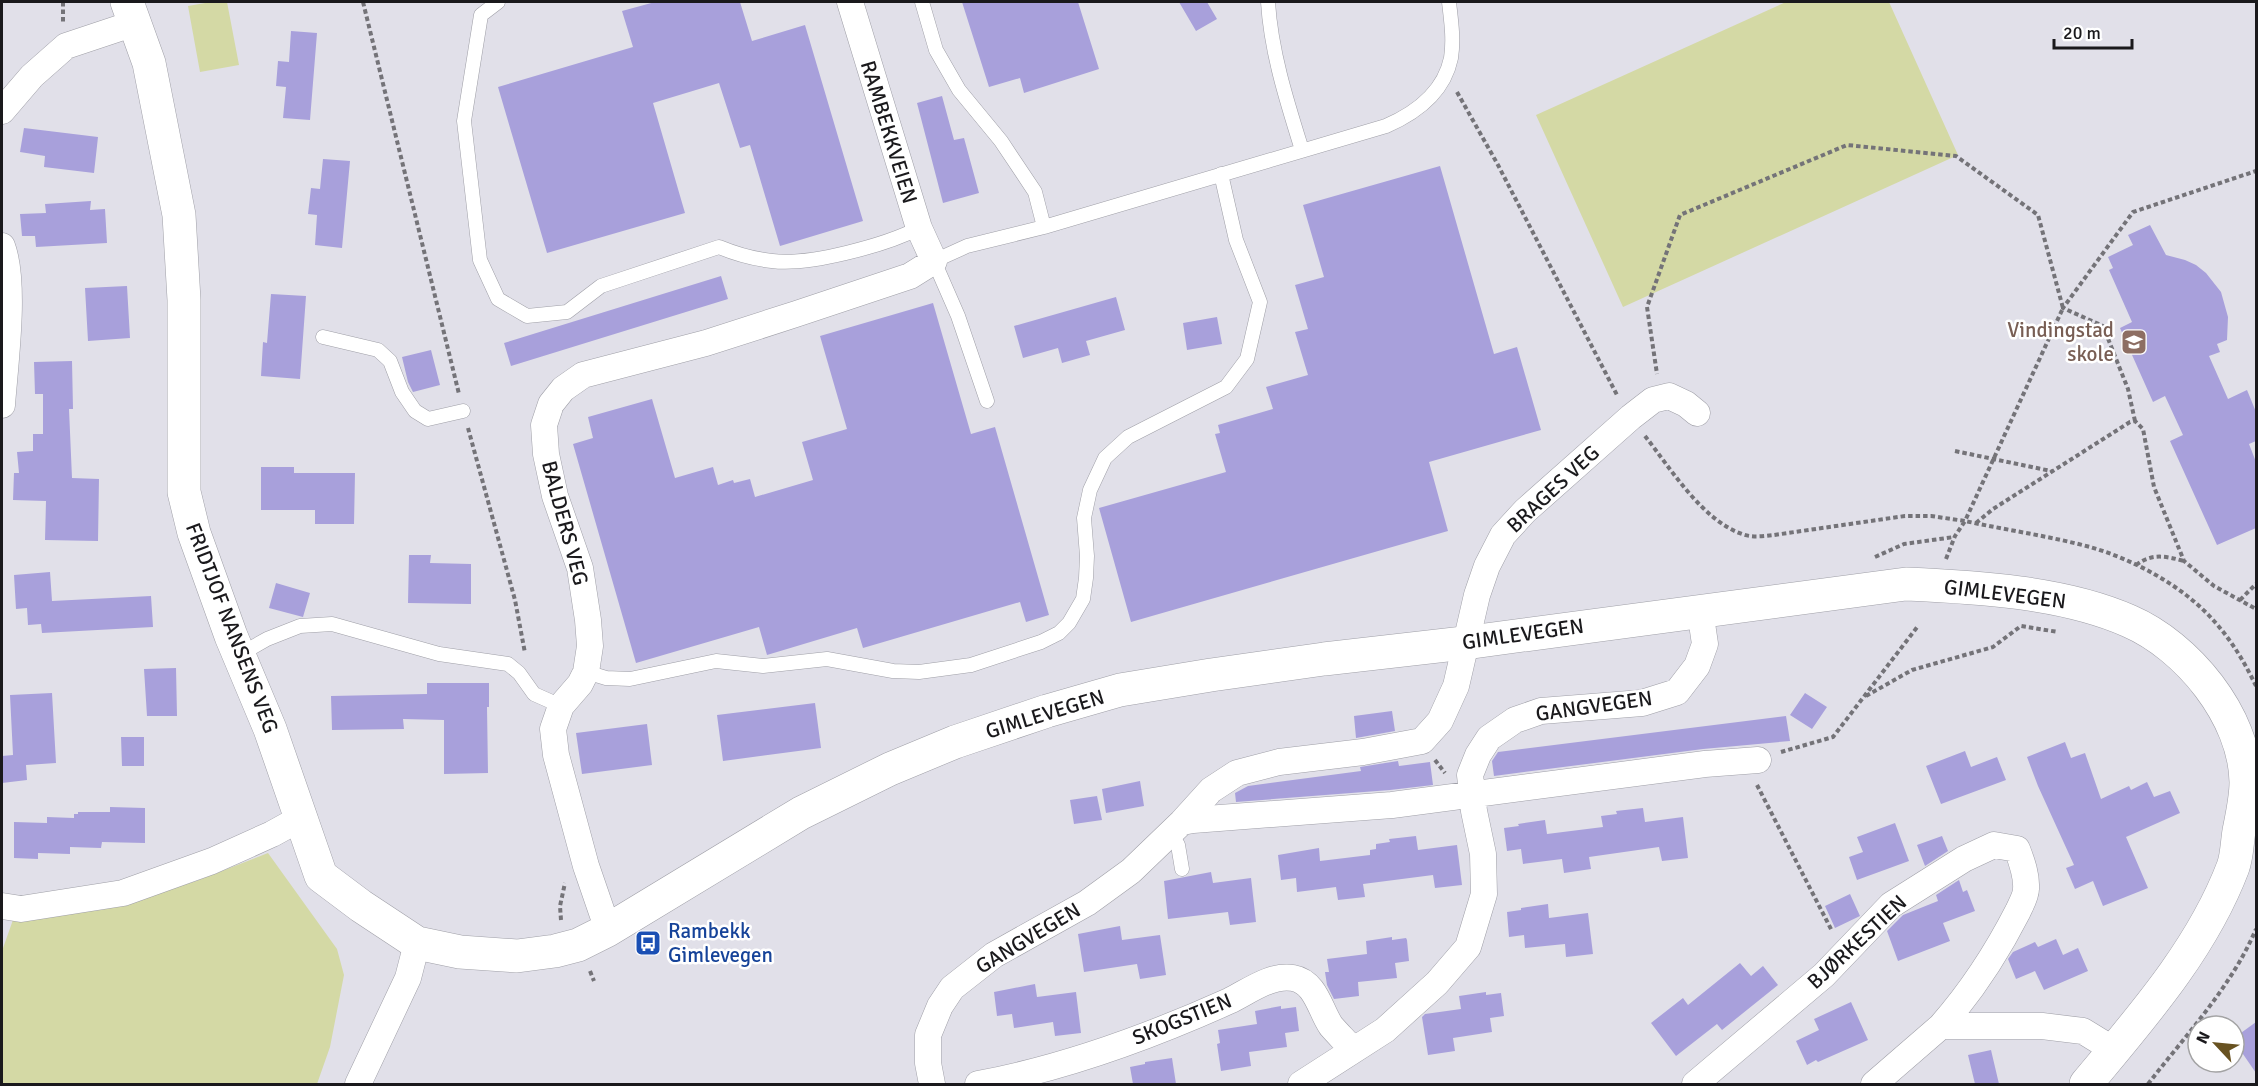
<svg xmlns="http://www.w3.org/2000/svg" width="2258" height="1086" font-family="Signika,sans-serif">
<rect width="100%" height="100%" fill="#e1e0e9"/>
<path fill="#d4d9a5" d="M211,2h16l12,63 -39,7 -12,-66z
M1786,2h103l69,153 -335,152 -87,-192z
M268,853l69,96 7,26 -14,72 -13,37h-315v-133l12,-34 87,-7 95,-29z"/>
<path fill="#a8a0db" d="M655,2h85l12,39 53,-16 58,196 -83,25 -30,-101 -10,3 -21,-65 -66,20 32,110 -138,40 -49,-166 135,-40 -11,-36z
M962,2h116l21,67 -75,24 -4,-15 -31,9z
M1179,2h28l10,17 -21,12z
M291,31l26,2 -7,87 -27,-2 3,-31 -10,-1 2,-25 11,1z
M942,96l12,44 10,-2 15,55 -36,10 -26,-100z
M24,128l74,9 -4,36 -50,-6 1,-11 -25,-4z
M323,159l27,2 -8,87 -27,-3 2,-30 -9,-1 3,-26 9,1z
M1440,166l54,188 23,-7 24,83 -112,32 19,69 -317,91 -32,-114 127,-36 -11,-38 5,-1 -2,-8 55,-16 -7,-22 42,-12 -13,-43 13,-3 -13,-44 29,-8 -21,-72z
M91,201l-1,9 15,-1 2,34 -71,4 -1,-11h-13l-2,-22 26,-1 -1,-9z
M2150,225l16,30 19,5 11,5 10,8 15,19 7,25 -1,23 -10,4 3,8 -11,4 19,43 19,-9 9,22v29l-7,3 7,18v66l-39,17 -47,-104 13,-6 -18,-39 -12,6 -33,-74 12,-6 -23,-52 4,-2 -5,-11 25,-12 -5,-10z
M721,276l7,23 -217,67 -7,-23z
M127,286l3,52 -42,3 -3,-53z
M271,294l35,2 -6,83 -39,-3 2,-34 4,1z
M1116,297l9,33 -39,11 4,14 -28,8 -4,-15 -35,10 -9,-32z
M933,303l38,131 24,-7 54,188 -23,7 -6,-20 -157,46 -6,-20 -90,27 -8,-28 -123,36 -63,-219 20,-6 -5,-21 64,-18 23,79 38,-11 5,18 15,-5 1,3 16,-4 5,18 58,-17 -11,-38 45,-13 -27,-93z
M1217,317l5,27 -35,6 -4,-27z
M431,350l9,35 -27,7 -5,-10 -6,-25z
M72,361l1,48h-4l3,69 27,1 -1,62 -53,-1 1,-39 -33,-1 1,-27h5l-2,-21 16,-1v-17h10v-40h-8l-1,-32z
M261,467h33v6h61l-1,51h-39v-14h-54z
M409,555h22l-1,8 41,1v40l-63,-1z
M50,572l2,29 99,-5 2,31 -111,6 -1,-9 -13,1 -1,-17 -11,1 -2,-34z
M276,583l34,10 -7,24 -34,-9z
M176,668l1,48h-30l-3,-47z
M427,683h62v24h-2l1,66 -44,1v-54l-41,-1 1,10 -72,1 -1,-34 96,-2z
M52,693l4,70 -30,2 1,15 -25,3v-27l11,-1 -3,-60z
M1805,693l22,14 -15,22 -22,-14z
M815,703l6,45 -98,13 -6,-46z
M1392,711l3,20 -39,7 -2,-22z
M1786,716l4,25 -87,8 -209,27 -2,-15 6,-9z
M647,724l5,41 -70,9 -6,-41z
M121,737h23v29h-22z
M2065,742l6,16 14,-5 16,46 28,-13 2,4 16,-8 7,15 16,-6 10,22 -54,24 22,51 -45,18 -10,-25 -18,8 -9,-21 8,-3 -36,-79 -11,-29z
M1965,751l6,16 26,-10 9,23 -65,24 -15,-38z
M1398,761l1,5 31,-4 3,23 -43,5 -154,12 -1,-9 13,-7 113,-15 -1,-4z
M1140,781l4,25 -38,7 -4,-24z
M1097,796l5,24 -28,4 -4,-24z
M110,807l35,1v35l-43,-1 -1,6 -31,-1v7l-32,-1v6l-24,-1v-36l33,1v-6l27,1v-4h4v-2h32z
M1643,808l2,14 38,-5 5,41 -26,3 -3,-14 -70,10 2,12 -27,4 -2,-14 -39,5 -2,-15 -14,2 -3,-23 15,-2 -1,-2 27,-4 2,14 56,-7 -2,-11 16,-2 -1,-3z
M1895,823l14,38 -52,19 -8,-23 14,-5 -6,-15z
M1416,836l2,14 39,-5 5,40 -27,3 -2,-13 -70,9 2,13 -27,3 -2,-13 -39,5 -1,-14 -15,2 -3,-25 41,-7 1,13 50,-6v-5l6,-1v-5l14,-2 -1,-3z
M1942,836l6,15 -23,15 -8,-21z
M1211,872l2,11 38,-5 5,44 -26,3 -2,-13 -60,7 -4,-38z
M1959,880l4,12 4,-2 8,21 -32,12 7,18 -52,20 -11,-30 16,-16 35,-14 -2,-6z
M1850,894l10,22 -25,12 -10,-22z
M1548,904l1,14 39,-5 5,41 -27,3 -1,-13 -40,4 -1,-13 -15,2 -2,-25 14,-2v-2z
M1120,926l2,14 38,-5 6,40 -26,4 -3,-15 -53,8 -6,-38z
M1392,937v3l14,-2 1,2 2,21 -14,2 2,15 -39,4 1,14 -25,3 -7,-14 -2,-13h4l-2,-13 40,-5 -1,-13z
M2056,939l7,16 15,-7 10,23 -44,19 -9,-19 -19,8 -8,-20 5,-7 22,-10 3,5z
M1740,963l11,13 12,-10 15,19 -56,45 -5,-6 -41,32 -25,-33 32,-25 5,7z
M1035,984l2,13 39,-5 5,41 -26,3 -2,-14 -39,6 -2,-14 -15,2 -3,-24z
M1486,992v3l15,-2 3,23 -14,2 2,14 -39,6 2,13 -27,4 -6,-38 3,-3 36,-5 -2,-13z
M1851,1002l17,38 -50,22 -2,-2 -9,5 -11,-24 23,-11 -5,-11z
M1281,1006v3l15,-2 3,24 -14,2 2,14 -38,5 2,14 -30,5 -4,-27 3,-1 -2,-13 39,-6 -2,-13z
M2256,1022v51l-22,-32v-3z
M1991,1050l8,34h-24l-7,-29z
M1172,1058l4,26h-43l-3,-17 15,-3v-2z"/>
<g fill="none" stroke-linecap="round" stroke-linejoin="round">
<g stroke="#9f9fa7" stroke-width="15">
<path id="lane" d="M498,2l-17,13 -17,106 16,139 18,39 29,17 40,-4 34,-26 118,-39c17,7 34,12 53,14 37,5 114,-16 147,-33
M922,2l14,48 23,40 42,51 34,51 9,35
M1268,2c3,50 19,100 34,148
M323,337l55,13 12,11 12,31 13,19 13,8 35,-8
M987,401l-29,-85 -24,-55 33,-15 77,-19 342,-101c30,-13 58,-34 65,-68 3,-19 0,-38 -2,-56
M239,655l28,-16 33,-13 32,-2 107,30 69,10 11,9 15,21 27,12
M586,672l20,6 24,1 86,-18 47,5 64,-7 66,12 26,1 52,-7 70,-23 18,-9 10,-10 14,-24 3,-21 1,-22 -3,-38 6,-28 15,-32 23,-21 98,-50 21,-28 13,-57 -24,-62 -15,-66
M1171,833l7,12 4,24"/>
</g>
<g stroke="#9f9fa7" stroke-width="27">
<path id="street" d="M2,111l30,-35 34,-30 69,-23
M2,246c14,37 3,118 0,159
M1182,822l11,-2 199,-15 313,-41 53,-4
M2,906l19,3 102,-16 89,-32 60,-27 29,-16
M608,930l-22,-64 -30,-111 -3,-26 8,-23 19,-22 6,-12 4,-26 -2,-26 -8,-52 -25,-72 -9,-42 -2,-29 7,-21 12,-15 20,-14 123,-32 90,-29 114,-38 24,-15 -15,-33 -69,-226
M358,1084l50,-106 9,-35
M932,1084l-4,-21v-28l12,-29 12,-18 42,-33 93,-52 44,-32 51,-49 29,-32 26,-17 42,-11 84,-10 59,-11 18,-20 16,-35 21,-91 10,-29 16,-31 22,-24 106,-94 22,-17 16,-4 17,8 11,9
M978,1084c87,-16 171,-47 251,-83 19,-9 42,-27 64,-23 23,4 27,32 38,48 7,8 15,16 22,24
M1301,1084l84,-54 52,-47 31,-36 16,-53 -1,-40 -9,-43 -4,-36 8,-20 11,-17 26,-18 26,-9 101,-8 35,-11 20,-26 8,-22 -5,-34
M1695,1084l129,-109 67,-70 73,-46 30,-14 23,4c5,13 10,27 9,40 0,7 -5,15 -8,22 -21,41 -47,81 -77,115
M1874,1084l67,-58h101l41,5 31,19"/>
</g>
<g stroke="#9f9fa7" stroke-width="34">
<path id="secondary" d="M127,2l22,61 30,152 5,85v192l10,41 37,103 39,93 51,147 40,30 56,37 43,9 57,4 38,-5 23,-6 30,-15 193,-117 89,-44 65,-27 92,-31 73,-21 91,-15 113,-16 140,-16 442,-59c70,3 158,8 223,37 58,25 116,95 117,161 0,16 -4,34 -7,49 -2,12 -2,25 -6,36 -31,82 -92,151 -147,217"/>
</g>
<path stroke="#747378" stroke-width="4" stroke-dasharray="4.5 3" stroke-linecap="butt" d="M63,2v20
M363,2l96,392
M1457,92l41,73 119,230
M2135,421l-7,-32 -25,-63 -40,-18 70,-96 123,-41
M468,428l47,172 10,53
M1645,436c26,33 57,84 97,98 10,4 22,2 32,1l131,-19h26l34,5 98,-213 -25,-93 -82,-59 -109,-11 -167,70 -33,92 10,67
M1955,451l96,20
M1976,523l17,-14 137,-87 5,-1 8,8 11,58 30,74 30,25 42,23
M1875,557l29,-13 50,-7
M1946,559l9,-23 10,-15c41,9 84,15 125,26 45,13 93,39 124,74 18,20 31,42 42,65
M2136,565c16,-12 29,-9 48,-4
M2240,600l16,-16
M1866,696l46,-26 81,-23 28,-21 37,6
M1781,752l52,-15 85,-111
M1435,760l10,13
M1757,785l75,146
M561,920l-1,-14 5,-23
M590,971l4,10
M2148,1084c38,-49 84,-98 108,-155"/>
<use href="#lane" stroke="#fff" stroke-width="14"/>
<use href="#street" stroke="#fff" stroke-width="26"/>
<use href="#secondary" stroke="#fff" stroke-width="33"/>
</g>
<defs>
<g id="school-square" transform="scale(1.35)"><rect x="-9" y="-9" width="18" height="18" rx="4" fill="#8d6e63" stroke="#fff"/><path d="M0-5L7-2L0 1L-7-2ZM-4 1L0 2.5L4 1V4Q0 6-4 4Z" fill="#fff"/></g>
<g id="bus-square" transform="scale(1.35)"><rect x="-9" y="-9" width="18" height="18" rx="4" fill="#1a4fb4" stroke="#fff"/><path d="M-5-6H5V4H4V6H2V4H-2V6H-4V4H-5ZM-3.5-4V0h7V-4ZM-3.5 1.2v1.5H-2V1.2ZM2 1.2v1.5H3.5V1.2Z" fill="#fff"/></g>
</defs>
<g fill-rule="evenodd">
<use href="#school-square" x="2134" y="342"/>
<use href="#bus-square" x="648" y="943"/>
</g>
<g text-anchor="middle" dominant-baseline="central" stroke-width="5" stroke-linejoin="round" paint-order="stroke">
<g font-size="21" fill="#1a191c" stroke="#fff">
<text transform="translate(889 132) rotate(73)">RAMBEKKVEIEN</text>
<text transform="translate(1553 489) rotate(-43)">BRAGES VEG</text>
<text transform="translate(565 523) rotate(75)">BALDERS VEG</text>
<text transform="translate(2005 594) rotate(7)">GIMLEVEGEN</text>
<text transform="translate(232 628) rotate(69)">FRIDTJOF NANSENS VEG</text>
<text transform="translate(1523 634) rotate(-8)">GIMLEVEGEN</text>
<text transform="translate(1594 706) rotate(-8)">GANGVEGEN</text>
<text transform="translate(1045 714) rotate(-17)">GIMLEVEGEN</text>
<text transform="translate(1028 938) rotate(-31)">GANGVEGEN</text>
<text transform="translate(1857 942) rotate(-43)">BJØRKESTIEN</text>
<text transform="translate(1182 1019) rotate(-22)">SKOGSTIEN</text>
</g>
<g font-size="21" fill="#785e54" stroke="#fff" text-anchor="end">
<text x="2114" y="330">Vindingstad<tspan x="2114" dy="24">skole</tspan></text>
</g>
<g font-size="21" fill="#164399" stroke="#fff" text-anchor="start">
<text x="668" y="931">Rambekk<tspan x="668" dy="24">Gimlevegen</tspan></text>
</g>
</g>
<rect width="2258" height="1086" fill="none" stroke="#1a191c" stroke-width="6"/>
<g transform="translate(2216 1044) rotate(296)"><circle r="28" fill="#ffffff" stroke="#a3a3a4" stroke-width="1.5"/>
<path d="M0-4.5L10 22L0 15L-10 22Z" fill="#685221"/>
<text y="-9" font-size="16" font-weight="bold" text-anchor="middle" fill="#1a191c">N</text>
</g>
<path d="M2054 39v9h78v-9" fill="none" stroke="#1a191c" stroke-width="3"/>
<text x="2063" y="39" font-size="18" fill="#1a191c" stroke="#ffffff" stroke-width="4.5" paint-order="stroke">20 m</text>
</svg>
